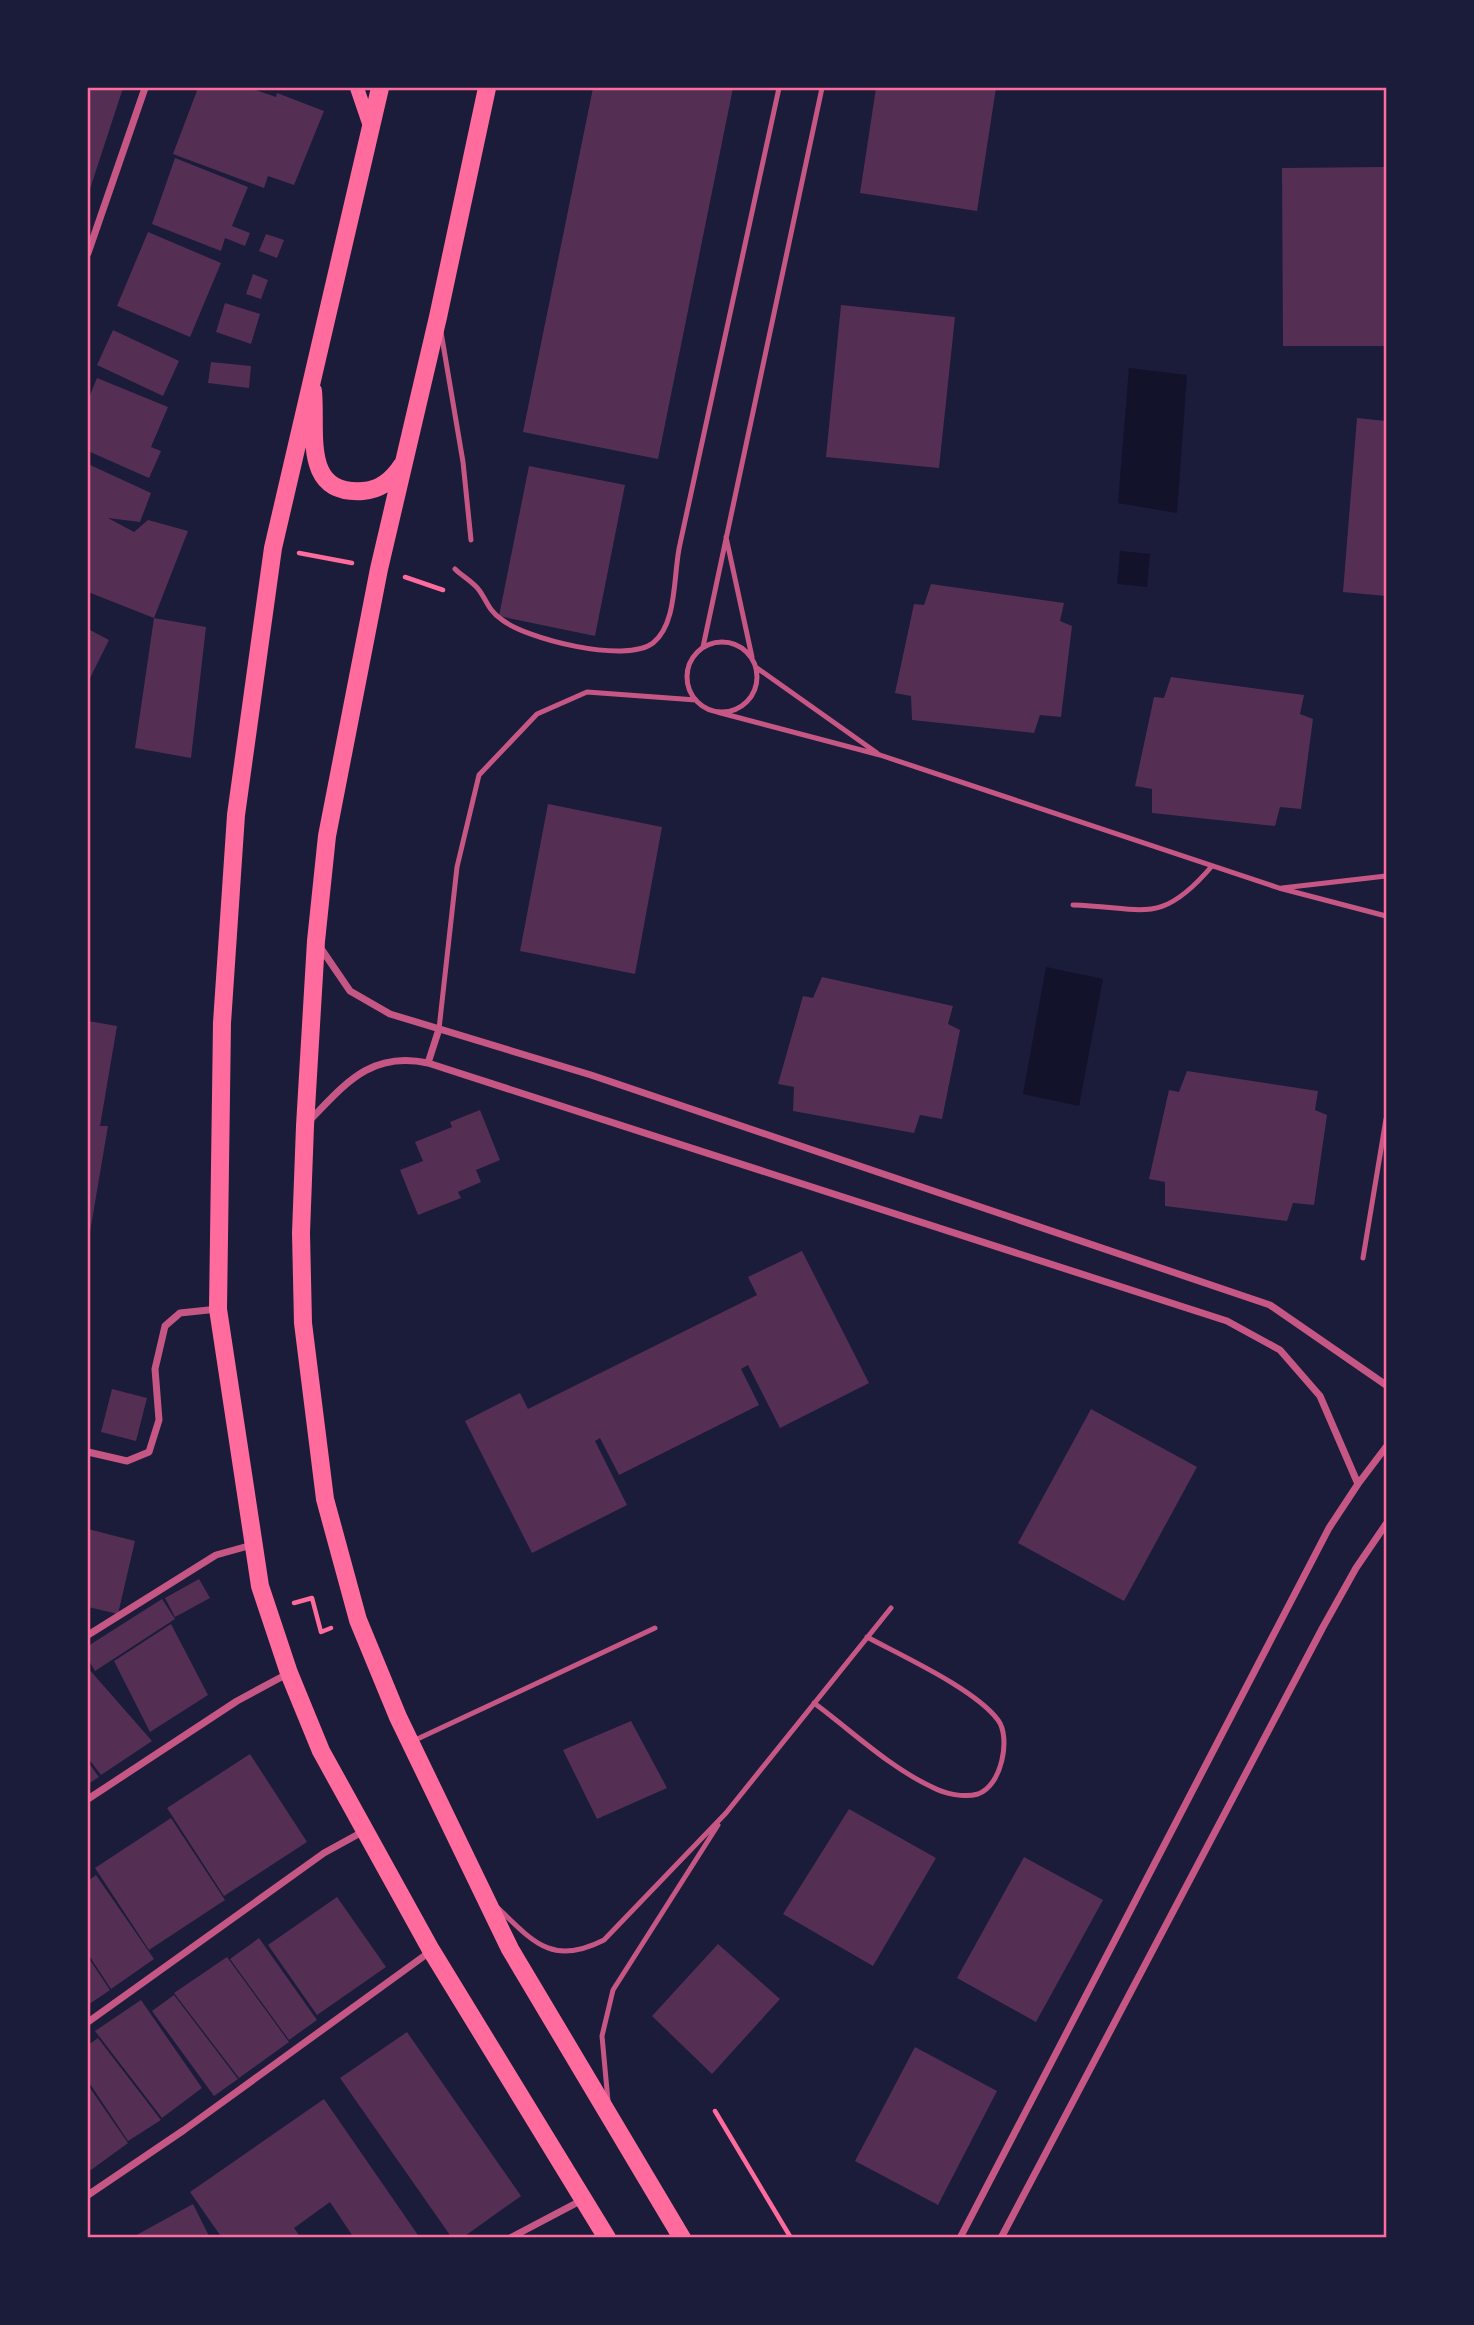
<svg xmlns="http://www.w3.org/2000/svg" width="1474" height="2325" font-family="Jost,sans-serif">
<rect width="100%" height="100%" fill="#1b1b3a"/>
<path fill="#12122b" d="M1129,368l58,7 -10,138 -59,-10z
M1120,551l30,3 -3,33 -30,-3z
M1046,967l57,12 -24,127 -56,-12z"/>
<path fill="#542f53" d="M88,88h35l-35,107z
M198,88h52l26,9 1,-4 47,18 -30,74 -26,-9 -4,12 -91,-34z
M593,88h140l-75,371 -135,-27z
M876,88h120l-19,123 -117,-18z
M175,158l73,29 -16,39 18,7 -5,13 -20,-8 -4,13 -69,-27z
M1386,167v179h-103l-1,-178z
M148,232l73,31 -31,74 -73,-31z
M266,234l18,6 -7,18 -18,-7z
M253,274l15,6 -7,19 -15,-5z
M225,303l35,11 -9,30 -35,-12z
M841,305l114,12 -16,151 -113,-11z
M113,330l66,31 -16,35 -66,-31z
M211,362l40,4 -2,22 -41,-5z
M97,378l71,29 -17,40 10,4 -12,27 -61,-27v-51z
M1357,418l29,3v175l-43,-4z
M88,464l63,29 -11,29 -32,-4 26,14 14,-12 40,11 -34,87 -66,-26z
M529,466l96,19 -30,151 -96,-20z
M931,584l133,19 -4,18 12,5 -11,91 -21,-2 -6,18 -122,-13 -1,-24 -16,-3 19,-89 10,1z
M154,618l52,9 -15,131 -56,-10z
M88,629l21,11 -21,42z
M1171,677l133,18 -4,19 13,5 -12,90 -21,-2 -5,19 -123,-13v-24l-17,-3 19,-89 10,1z
M548,804l114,23 -27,147 -115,-23z
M822,977l131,29 -5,18 12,6 -18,89 -22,-4 -6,18 -121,-22 1,-24 -16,-3 25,-88 10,2z
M88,1021l29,5 -17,100h8l-19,112z
M1187,1071l131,20 -3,19 12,5 -13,90 -21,-2 -6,18 -122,-15v-24l-16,-3 20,-89 10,2z
M480,1110l20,50 -24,10 5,12 -23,10 3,6 -43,17 -18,-45 23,-9 -8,-19 37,-15 -2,-5z
M802,1251l67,132 -89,45 -32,-63 -7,4 18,36 -140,70 -19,-37 -5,3 32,64 -95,48 -67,-132 55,-28 8,16 229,-114 -9,-18z
M112,1389l35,9 -11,43 -35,-9z
M1091,1409l106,58 -73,134 -106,-58z
M88,1529l47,12 -17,73 -30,-7z
M199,1579l11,19 -35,19 -10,-19z
M162,1599l13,20 -80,52 -7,-12v-13z
M171,1624l37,71 -58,37 -36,-71z
M88,1668l64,73 -51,34 -13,-17z
M631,1721l36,67 -70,31 -34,-69z
M250,1754l57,88 -83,54 -57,-88z
M88,1762l11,15 -11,7z
M849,1809l87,49 -63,108 -90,-52z
M171,1818l54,82 -76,50 -54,-82z
M1024,1857l79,43 -67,122 -79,-44z
M96,1875l58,84 -43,30 -23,-35v-73z
M337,1897l49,70 -69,48 -49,-70z
M259,1938l58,82 -28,20 -59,-81z
M718,1944l62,55 -68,75 -60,-58z
M88,1957l22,33 -22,15z
M227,1957l62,85 -50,36 -65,-85z
M174,1995l64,84 -24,17 -62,-85z
M141,2000l61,88 -40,30 -67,-87z
M407,2032l114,164 -59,42h-10l-112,-160z
M98,2038l63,82 -33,21 -40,-60v-36z
M915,2047l82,44 -59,114 -83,-44z
M88,2085l40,58 -37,27 -3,-5z
M324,2099l96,139h-66l-24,-36 -36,26 7,10h-79l-32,-46z
M193,2204l17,34h-79z"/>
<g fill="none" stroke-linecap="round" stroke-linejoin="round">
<path stroke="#ff6b9d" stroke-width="4.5" d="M299,553l53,10
M405,577l38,13
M294,1603l18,-5 9,34 10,-4
M715,2111l76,127"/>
<path stroke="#c65784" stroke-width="5" d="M441,332l22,130 8,78
M726,537l26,120
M455,569c7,7 18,13 24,21 8,11 10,21 22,29 24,20 125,45 152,24 25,-20 20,-70 27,-99 33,-152 66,-304 99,-456
M687 677a35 35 0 1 1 70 0a35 35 0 1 1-70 0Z
M703,647l119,-559
M757,668l120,85
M717,712l163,43 399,133 107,28
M1282,888l104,-12
M1073,905c71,2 87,22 139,-39
M439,1029l18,-162 22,-92 58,-61 50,-22 109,8
M1363,1258l23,-139
M814,1703c38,28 75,64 118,84 13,7 32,11 46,7 24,-8 33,-57 20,-74 -23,-31 -96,-64 -131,-83
M413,1741l242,-113
M498,1908c36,35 55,58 106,32l122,-127 165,-205
M608,2101l-6,-65 11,-46 105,-165"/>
<path stroke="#c65784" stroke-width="7" d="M88,253l57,-165
M320,947l30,44 40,23 201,61 679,230 116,80
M428,1063l11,-34
M310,1120c36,-37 61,-69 118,-57l799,258 53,29 40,46 38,88 -29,44 -369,710
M88,1452l39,9 22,-9 10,-32 -4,-51 10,-43 15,-13 38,-4
M1358,1484l28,-37
M88,1635l128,-80 36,-10
M88,1799l149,-98 52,-28
M88,2022l236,-169 40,-22
M88,2195l96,-65 247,-179
M510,2238l74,-39
M1001,2238l322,-611 33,-59 30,-44"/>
<path stroke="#ff6b9d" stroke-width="14" d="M357,88l14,41"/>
<path stroke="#ff6b9d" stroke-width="18" d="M380,88l-107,460 -37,267 -14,208 -4,286 42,277 29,87 32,78 110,199 176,288
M487,88l-49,229 -59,252 -52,267 -11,105 -11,185 -4,107 2,90 22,176 33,121 40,97 112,232 172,289
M313,391c4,41 -12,104 50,100 17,-1 30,-12 39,-26"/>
</g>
<rect width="1474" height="2325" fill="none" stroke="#1b1b3a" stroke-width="178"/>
<rect x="89" y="89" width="1296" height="2147" fill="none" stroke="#ff6b9d" stroke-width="2.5"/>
</svg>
